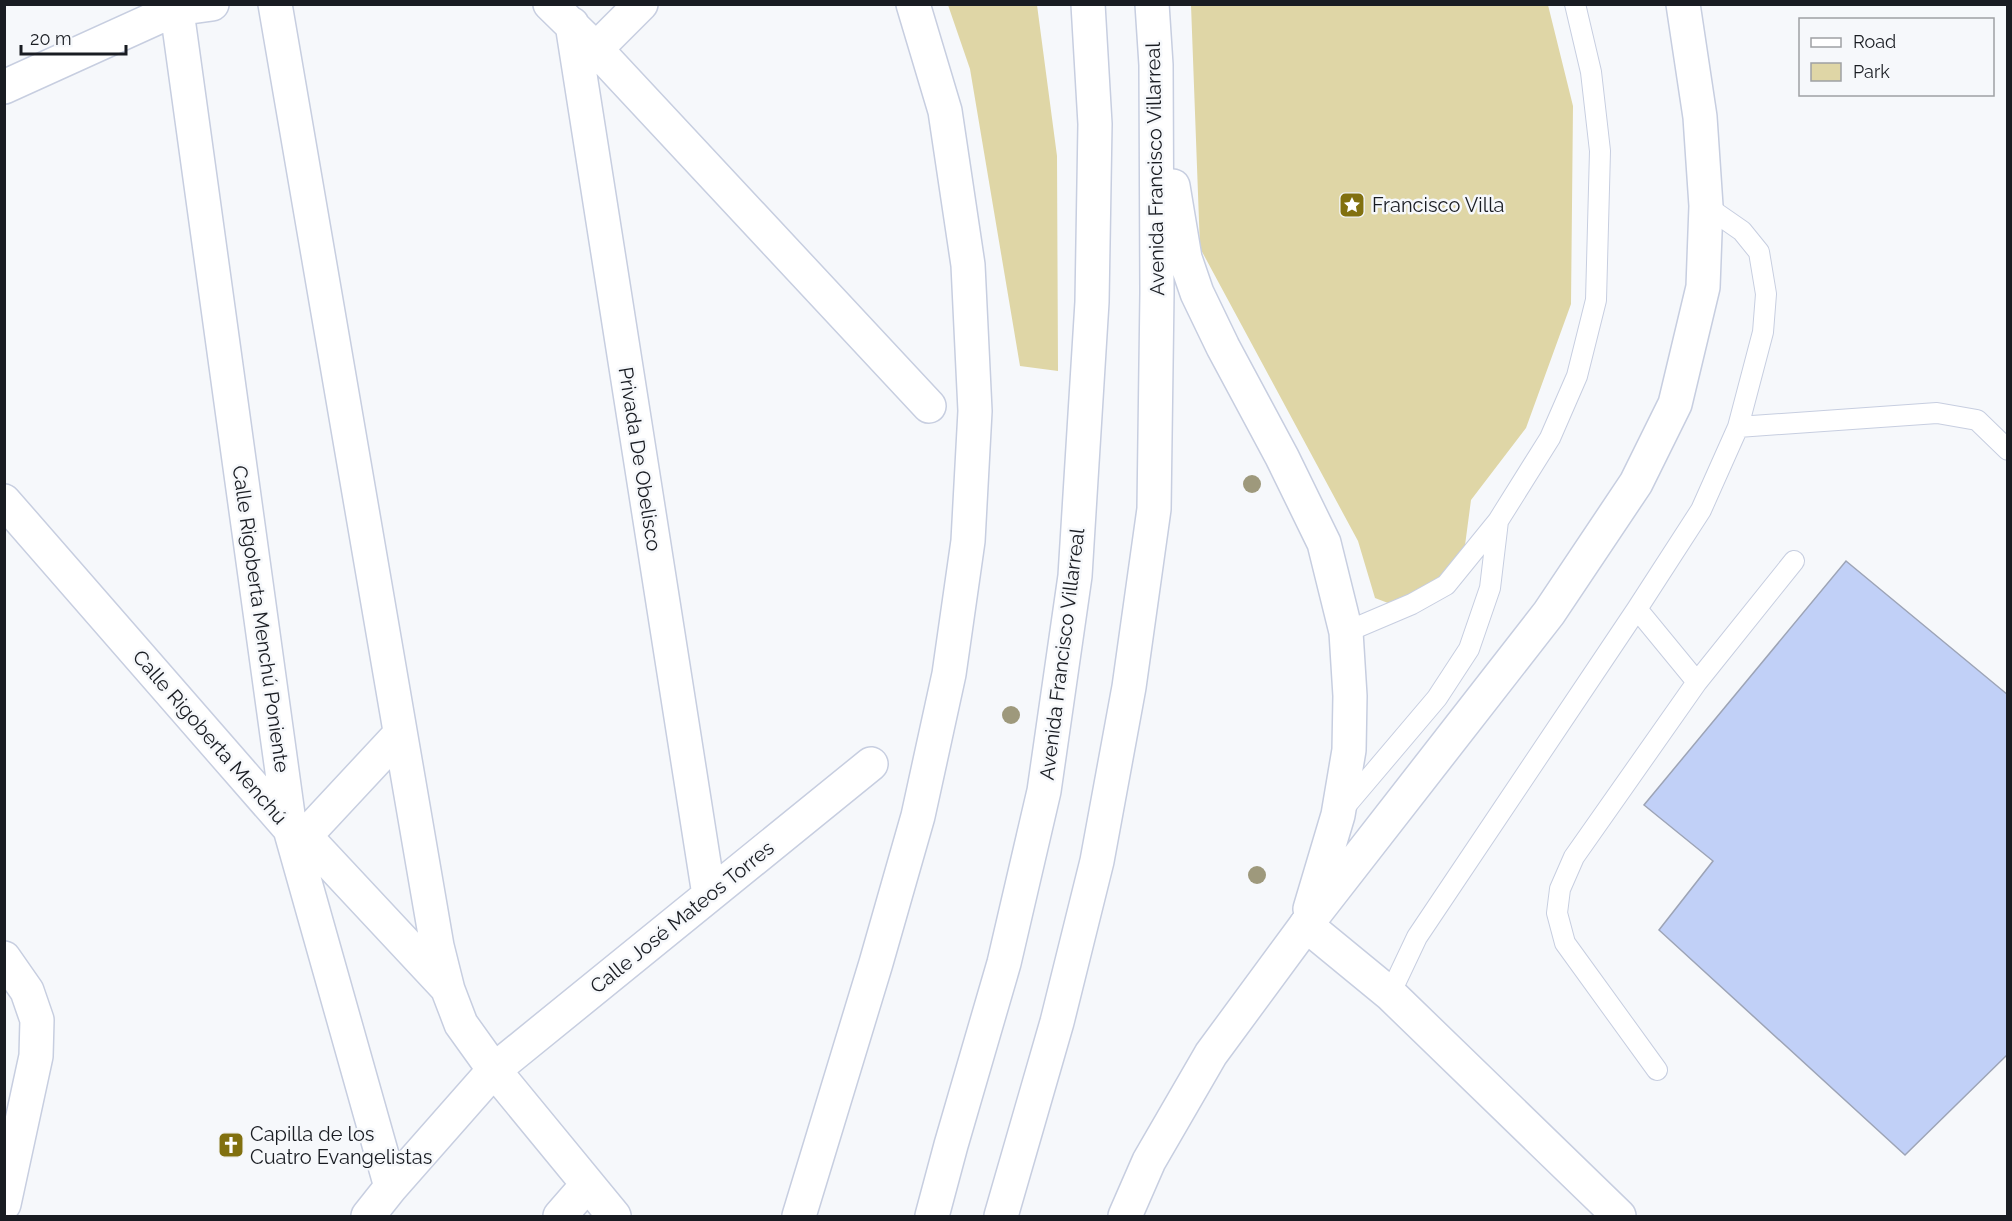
<svg xmlns="http://www.w3.org/2000/svg" width="2012" height="1221" font-family="Raleway,sans-serif">
<rect width="100%" height="100%" fill="#f6f8fb"/>
<path fill="#dfd6a6" d="M948,5h89l20,151 1,215 -38,-5 -50,-297z
M1191,5h357l25,101 -2,198 -45,124 -55,72 -7,53 -27,33 -36,22 -26,-10 -17,-57 -158,-293z"/>
<path fill="#c1d0f7" stroke="#9da4b6" stroke-width="1.5" d="M1846,561l162,134v359l-103,101 -246,-225 54,-69 -69,-56z"/>
<g fill="none" stroke-linecap="round" stroke-linejoin="round">
<g stroke="#c7cee0" stroke-width="22">
<path id="service" d="M1738,427l199,-14 40,7 31,30
M1637,609l60,73 -123,175 -14,32 -3,24 8,30 92,127
M1346,632l66,-28 34,-19 52,-64 52,-83 27,-62 19,-76 4,-149 -9,-79 -16,-68
M1697,682l97,-121
M1343,809l94,-111 32,-49 21,-61 8,-67
M1390,994l27,-57 220,-328 64,-99 37,-83 25,-95 3,-38 -7,-42 -17,-21 -36,-25"/>
</g>
<g stroke="#c7cee0" stroke-width="36">
<path id="minor" d="M176,4l114,825 101,358
M275,4l162,942 11,44 13,34 33,46 120,146
M550,4l46,45 333,357
M572,24l137,871
M596,49l45,-45
M4,87l172,-78 36,-5
M4,501l286,328 15,7 142,152
M305,836l95,-102
M1306,925l84,69 229,222
M4,958l23,33 10,29 -1,36 -32,148
M368,1216l23,-29 103,-117 377,-306
M560,1216l27,-31"/>
</g>
<g stroke="#c7cee0" stroke-width="36">
<path id="trunk" d="M1173,186l12,72 12,35 26,54 59,110 42,86 22,89 4,64 -1,54 -11,65 -28,94
M799,1216l77,-253 42,-147 31,-142 19,-133 7,-130 -7,-146 -23,-154 -32,-107
M932,1216l19,-71 53,-182 40,-172 31,-215 17,-274 3,-178 -7,-120
M1001,1216l56,-194 40,-161 32,-174 25,-178 3,-216 -1,-228 -4,-61
M1125,1216l24,-55 62,-107 95,-129 243,-312 87,-130 39,-79 28,-117 3,-81 -6,-89 -17,-113"/>
</g>
<use href="#service" stroke="#fff" stroke-width="20"/>
<use href="#minor" stroke="#fff" stroke-width="33"/>
<use href="#trunk" stroke="#fff" stroke-width="33"/>
</g>
<g fill="#9e997c">
<circle cx="1252" cy="484" r="9"/>
<circle cx="1011" cy="715" r="9"/>
<circle cx="1257" cy="875" r="9"/>
</g>
<defs>
<g id="sight-square" transform="scale(1.35)"><rect x="-9" y="-9" width="18" height="18" rx="4" fill="#81700f" stroke="#f6f8fb"/><path d="M0-6L1.8-2.2L6-1.7L2.9 1.2L3.7 5.4L0 3.3L-3.7 5.4L-2.9 1.2L-6-1.7L-1.8-2.2Z" fill="#fff"/></g>
<g id="church-square" transform="scale(1.35)"><rect x="-9" y="-9" width="18" height="18" rx="4" fill="#81700f" stroke="#f6f8fb"/><path d="M-1.2-6h2.4v3.5h3.3v2.4h-3.3V6h-2.4V-.1h-3.3v-2.4h3.3Z" fill="#fff"/></g>
</defs>
<g fill-rule="evenodd">
<use href="#sight-square" x="1352" y="205"/>
<use href="#church-square" x="231" y="1145"/>
</g>
<g text-anchor="middle" dominant-baseline="central" stroke-width="5" stroke-linejoin="round" paint-order="stroke">
<g font-size="20" fill="#191c22" stroke="#f6f8fb">
<text transform="translate(1155 169) rotate(-91)">Avenida Francisco Villarreal</text>
<text transform="translate(640 459) rotate(81)">Privada De Obelisco</text>
<text transform="translate(261 619) rotate(82)">Calle Rigoberta Menchú Poniente</text>
<text transform="translate(1062 654) rotate(-83)">Avenida Francisco Villarreal</text>
<text transform="translate(210 737) rotate(49)">Calle Rigoberta Menchú</text>
<text transform="translate(682 917) rotate(-39)">Calle José Mateos Torres</text>
</g>
<g font-size="20" fill="#191c22" stroke="#f6f8fb" text-anchor="start">
<text x="1372" y="205">Francisco Villa</text>
<text x="250" y="1134">Capilla de los<tspan x="250" dy="23">Cuatro Evangelistas</tspan></text>
</g>
</g>
<rect width="2012" height="1221" fill="none" stroke="#191c22" stroke-width="12"/>
<rect x="1799" y="18" width="195" height="78" fill="#f6f8fb" stroke="#9ea0a4" stroke-width="1.5"/>
<rect x="1811" y="38" width="30" height="9" fill="#ffffff" stroke="#9ea0a4" stroke-width="1.5"/>
<text x="1853" y="48" font-size="18" fill="#191c22">Road</text>
<rect x="1811" y="63" width="30" height="18" fill="#dfd6a6" stroke="#9ea0a4" stroke-width="1.5"/>
<text x="1853" y="78" font-size="18" fill="#191c22">Park</text>
<path d="M21 45v9h105v-9" fill="none" stroke="#191c22" stroke-width="3"/>
<text x="30" y="45" font-size="18" fill="#191c22" stroke="#f6f8fb" stroke-width="4.5" paint-order="stroke">20 m</text>
</svg>
